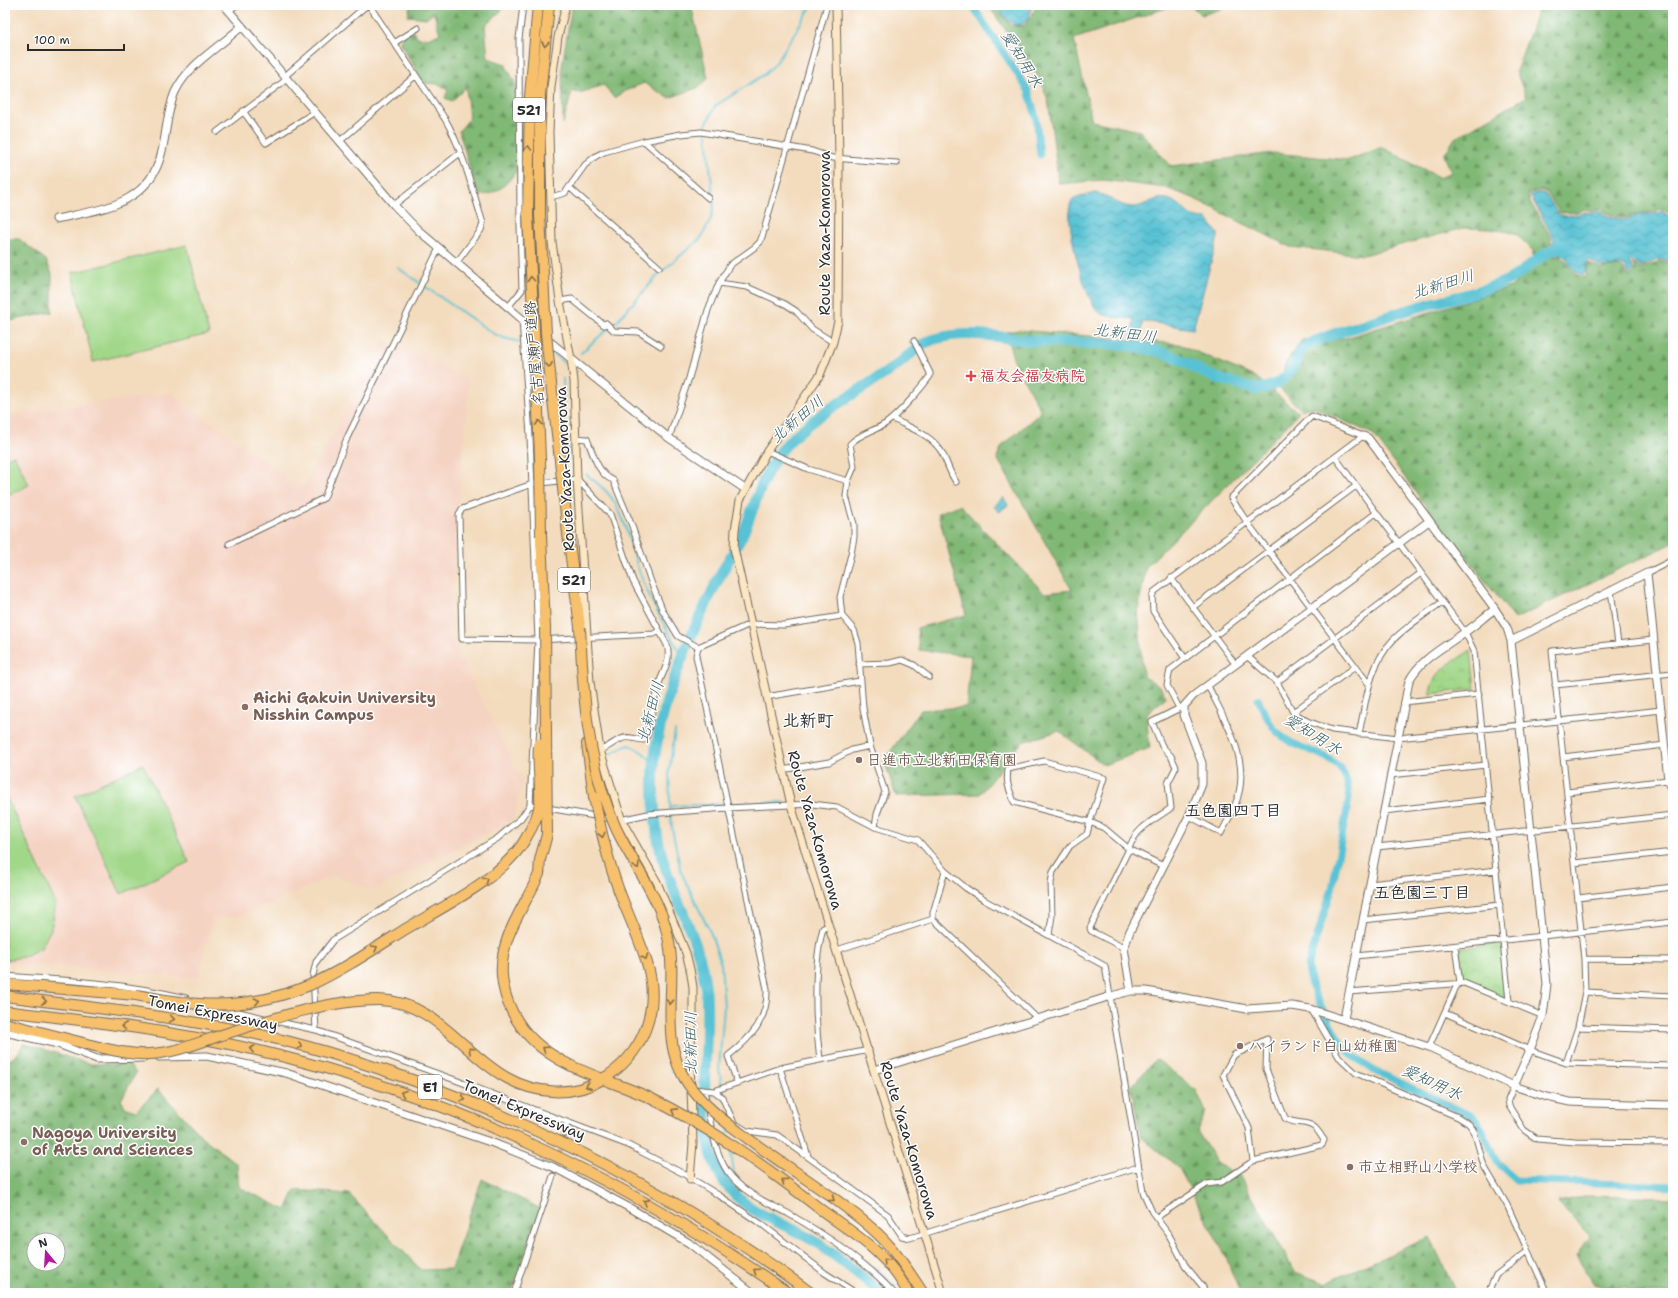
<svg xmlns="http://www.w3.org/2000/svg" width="1678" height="1298" font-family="'Shantell Sans','Klee One',sans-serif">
<defs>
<pattern id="forest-firs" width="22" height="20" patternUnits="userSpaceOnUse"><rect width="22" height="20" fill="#80b874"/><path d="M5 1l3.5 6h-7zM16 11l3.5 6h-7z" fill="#69965f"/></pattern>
<pattern id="park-crowns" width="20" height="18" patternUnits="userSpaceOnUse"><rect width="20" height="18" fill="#a0d788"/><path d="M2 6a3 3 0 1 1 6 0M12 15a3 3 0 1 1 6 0" fill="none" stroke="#8ab976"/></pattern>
<pattern id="water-waves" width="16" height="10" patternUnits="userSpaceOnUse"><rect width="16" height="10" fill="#58c2d4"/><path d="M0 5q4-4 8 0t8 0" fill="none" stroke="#499eac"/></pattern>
</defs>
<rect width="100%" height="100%" fill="#fff"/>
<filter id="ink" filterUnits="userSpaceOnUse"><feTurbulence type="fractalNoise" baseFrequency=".025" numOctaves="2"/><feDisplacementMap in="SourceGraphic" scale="8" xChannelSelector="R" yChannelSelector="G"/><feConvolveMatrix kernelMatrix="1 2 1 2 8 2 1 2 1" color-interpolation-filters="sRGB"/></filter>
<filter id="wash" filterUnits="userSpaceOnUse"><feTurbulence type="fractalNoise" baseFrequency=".012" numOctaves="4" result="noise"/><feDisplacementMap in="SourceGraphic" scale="16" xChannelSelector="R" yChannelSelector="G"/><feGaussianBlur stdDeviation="0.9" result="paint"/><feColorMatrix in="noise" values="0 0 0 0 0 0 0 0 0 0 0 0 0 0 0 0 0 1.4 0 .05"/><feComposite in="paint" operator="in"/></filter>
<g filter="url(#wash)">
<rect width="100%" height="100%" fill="#f3dbbd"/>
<path fill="#f5d3c2" d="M385,340l84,41 -21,252 75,149 -10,38 -141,71 -36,-16 -92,40 -31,3 -15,60 -193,-15v-548l165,-22 133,95z"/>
<path fill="url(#forest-firs)" stroke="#567250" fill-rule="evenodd" d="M410,5h97l-22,21 3,32 17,6 11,21v86c-8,13 -20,24 -36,24l-5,-9 -16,-55 10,-12 -3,-32 -14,14 -7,-3 3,-8 -9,-6 -15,-1 -24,-40 3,-11 9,-3 6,9h9l13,-4 -6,-21 -8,5 -18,-2z
M572,5h119l17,73 -8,9 -31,11 -25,-15 -19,8 -11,7 -10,-13 -25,8 -7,-2 -9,33 -1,-58z
M988,5h6l17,20 13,1 14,-21h137l-101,34 18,82 48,10 31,35 102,-13 76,7 33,-13 58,31 11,-6 -7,-17 11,-17 71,-41 -10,-26 22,-60 18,-6h117v211l-10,-7h-4l-5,3 -13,1 -16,5 -17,-4 -7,-5 -9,2 -8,-2 -5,3 -19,1 -13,-20 -7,-3 -12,4 2,8 21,35v6l-2,2 6,11c11,-1 11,8 17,14 3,3 7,6 11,8l3,-2 1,-12 3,-1 11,6 18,-3 6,4 -1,3 6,3 6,-6 -4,-8 7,7 19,-7h15v281l-158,76 -93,-118 -49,-67 -60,-27 -12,3 -22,-22 7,-26 16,-22 44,-2 165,-51 22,-21v-15l-18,-18 -25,-4 -26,-1 -101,27 -73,-8 -97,-49 -27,-10 -63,-8 -44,4 -11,-84 -8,-21z
M1189,5h38v2l-25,8z
M5,239h14l27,21 6,14v38l-47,10z
M1019,330l160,14 78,34 42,35 -153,154 -8,43 5,66 17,10 6,11 -20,18 4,33 -46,17 -45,-34 -37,11 -42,52 -84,2 -12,-36 37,-50 45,-3 5,-51 -52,-6 -2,-22 49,-13 -28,-102 22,-8 84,88 28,-3 -75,-132 5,-12 39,-34 -28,-54 -7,-26z
M23,1043l68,21h37l8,9 -15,27 5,8 10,3 22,-22 44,48 35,27 2,23 47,23 9,-20 54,4 72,76 30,-1 31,-90 59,30 -30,84h-506v-231c10,-4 15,-10 18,-19zM34,1240h24v24h-24z
M1156,1059l40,31 10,22 -9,19 20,32 24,14 54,95 30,11 105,-46 26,56h-216l-15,-38 -46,-87 -38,-31 -10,-50z
M1584,1196l89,2v95h-45l-1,-5 -22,-1 -11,-3 -18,-28 13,-20 -31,-34z"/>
<path fill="url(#park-crowns)" stroke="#66815a" d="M1471,650l4,39 -45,5c2,-23 24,-32 41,-44z
M1502,943l5,55 -44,-19 -5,-31z"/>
<path fill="#a0d788" stroke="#66815a" d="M187,245l22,89 -116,28 -21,-89z
M14,455l15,30 -24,12v-38z
M143,764l46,98 -68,32 -46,-98z
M5,794l51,110 -5,25 -10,19 -18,9 -18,3z"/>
<path fill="url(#water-waves)" stroke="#427680" d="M998,5h35c-2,5 -4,14 -9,18 -10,8 -23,-10 -26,-18z
M1540,192l6,3 13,20 6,1 15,-2 4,-2 8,1 8,-2 7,5 18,4 16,-6h13l8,-3 11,8v41h-16l-18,7 -7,-7 -3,2 5,8 -4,4 -4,-2 1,-3c-8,-9 -16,1 -25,-2 -5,-1 -7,-5 -12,-7l-4,4v6l-3,6c-3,-2 -8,-5 -11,-8 -5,-6 -5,-15 -16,-14l-5,-9 3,-4 -1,-4 -23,-42z
M1095,193c12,1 22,13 37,14 12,1 22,-11 35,-8 19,4 16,20 40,20l11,15v3l-25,92 -50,-8 -3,16 -9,-1 3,-17c-10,-1 -25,-1 -34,-6 -15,-10 -36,-93 -29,-111l2,-3z
M1003,497l5,8 -9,7 -5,-5z"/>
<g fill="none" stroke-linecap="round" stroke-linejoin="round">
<path stroke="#58c2d4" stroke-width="2" d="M398,268l96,66 13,5 24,5
M552,353l12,10
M581,353l37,-33 41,-46 42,-36 9,-17 4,-14 -8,-82 9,-19 50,-32 11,-11 36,-58
M563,379l2,56 7,24
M586,474c7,6 14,11 21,18 20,23 23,56 34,84 11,29 27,55 42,81
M609,755l14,-8 7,-2 12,7 12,11
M670,806l-1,-34 6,-41
M724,1098l-5,-30 5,-61 -3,-43 -10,-30 -30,-62 -9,-44 -2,-22 113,-4
M728,1128l1,11
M730,1148l4,25 4,7
M835,1240l12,9
M859,1257l25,18 17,18"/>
<path stroke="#58c2d4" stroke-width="7" d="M972,5l56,85 8,27 4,38
M1258,699c5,11 10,23 18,32 27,28 73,15 73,68l-17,90 -24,76 2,16 5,13 17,33 12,20 9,9 20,14 99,46c15,13 15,31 26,46 4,7 12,12 18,18l157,6"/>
<path stroke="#58c2d4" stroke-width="11" d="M882,1293c-21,-17 -43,-35 -66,-51 -31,-20 -69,-27 -91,-59 -34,-49 -14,-134 -19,-191 -5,-60 -44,-107 -50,-167 -3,-27 -4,-57 1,-83 10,-56 36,-113 62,-164 7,-14 15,-27 22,-40 14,-30 21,-66 44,-92 28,-32 77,-55 112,-81 12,-9 23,-22 38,-26 33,-10 67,-1 100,2 43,3 88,-1 129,12 15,4 27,13 41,20 11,6 24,8 35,12 7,2 11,4 18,4 11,-1 25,-7 32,-17 9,-11 4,-20 20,-28 17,-9 35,-13 52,-19 24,-8 47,-16 71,-22 24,-6 48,-11 71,-21 15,-6 25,-17 38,-26 7,-5 16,-8 24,-12"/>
</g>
</g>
<g filter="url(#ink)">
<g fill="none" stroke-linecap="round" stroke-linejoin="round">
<path stroke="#cbb8a0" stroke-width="5" stroke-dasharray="5 2.5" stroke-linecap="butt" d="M553,1176l12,-42"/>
<g stroke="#71695e" stroke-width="7">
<path id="minor" d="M369,5l76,114c18,31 27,70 38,104l-2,7 -24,32
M229,11l7,-6
M394,43l24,-15
M285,76l82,-71
M243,111l23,32 49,-31
M217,132l70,-53
M340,141l75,-65
M644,141l64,57
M569,187l90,80
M551,197l14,-4 20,-28 11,-9 8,-4 40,-11 37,-7 20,-2 111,19 21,7 64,5
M394,205l66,-52
M719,283l28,4 38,17 11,7 16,18 21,13
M560,301l12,-2 32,26 2,-2 8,8 25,1 22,14
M508,307l14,-17 -2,-63 -1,-188 4,-34
M893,419c17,9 37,15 48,32 6,10 8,21 15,31
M1363,436l-51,-20 -81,82 16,24 122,162
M576,438l11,1c6,14 11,36 26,41l19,46 19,56 12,29 15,25 20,11 52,-23 34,1 58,-9
M669,438l20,-60 19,-68 11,-27 11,-18 25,-18 5,-5 3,-8 64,-229
M767,451l41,18 40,12
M1335,457l130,175 9,19 35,350
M229,544l95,-46 23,-60 92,-190
M1647,573l26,-13
M1171,578l65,87
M1611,590l7,54
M1193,607l163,-121
M698,647l-2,9 71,333c1,31 -16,49 -39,67l9,26
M1184,657l-31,-46 -1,-14 2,-5 209,-156
M1248,657l29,25 16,30 14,9 25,9 66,8 264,-28
M859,664l31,-1 12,-3 12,5 15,12
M1277,682l144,-109
M1555,685l118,-12
M766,697l94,-16
M1404,702l75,-8
M1179,708l-12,-23 3,-15 206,-157
M1293,712l62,-45
M1359,734c7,-33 10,-69 34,-94 15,-15 33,-26 49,-38
M600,750c8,-2 13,-8 21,-11 7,-4 15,1 23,1l3,-4c3,-15 6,-31 10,-46 4,-17 15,-27 10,-45l-34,-64 -23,-67 -33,-35 -45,5 -70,25 -3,5 3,125 76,1 116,-6 5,-3
M1563,757l102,-12
M1044,761l60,17 -14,44 -76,-20c-5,-15 -8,-16 -6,-33z
M782,770l47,-8 23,-12 18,-4
M1390,775l96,-10
M1567,792l101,-12
M530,805l82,14
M1384,811l106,-12
M1189,816l32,17c5,-9 10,-18 14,-28 18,-42 -9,-83 -27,-119
M620,820l28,-6 79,-6 85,-4 25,3 38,20 43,13 27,31 21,17 18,12 121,66 38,226 9,20 17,23 16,30 18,22 2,6
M875,827l2,-13 8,-22 -15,-46 -7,-38 -5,-65 -4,-13 -12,-14 -2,-19 11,-43 3,-17v-13l-8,-28 2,-15 6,-14 -4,-23c9,-10 24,-13 35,-20 12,-8 36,-35 45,-48v-3l-16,-32
M1377,847l296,-32
M1574,863l99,-11
M945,871l-12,42v6l105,100
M1370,884l127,-14
M1578,898l95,-11
M1363,920l137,-15
M1049,935l3,-19 -1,-33 2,-11 17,-26 17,-12 3,-12 14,6 25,21 34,17
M1124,948l-33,-17 -1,-3 39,-79c6,-21 25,-29 42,-41l-3,-25 8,-16 -5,-11 -9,-10 -10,-24 32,-16
M837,950l96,-31
M1356,956l317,-34
M1584,959l89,1
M5,976c61,4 122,7 181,22
M1349,992l115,-9 79,33
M1585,992l88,4
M223,1008l45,11
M1311,1009l28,48 17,16 102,44 11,7 5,7 10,35 23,39 40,88
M1445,1013l85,37 36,13 107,3
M275,1021l41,9 142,51 170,64 56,29 36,22 44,30 61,47 31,20
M1578,1027l95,3
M316,1030l-3,-55 3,-13 17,-22 165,-102 23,-20 9,-13 8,-165 -8,-204 -8,-117
M1429,1047l27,-60 4,-4 -5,-37
M820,1060c-5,-38 -7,-96 3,-132l6,-2
M1566,1063l12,-36 7,-35 -1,-33 -32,-308 101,-11
M780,1068l28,88
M1514,1086l-6,14 1,6 15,24 13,9 38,3 98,1
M693,1089l21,2 8,6 12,26 13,8 30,4 31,22 80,58 14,21 8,2 228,-71
M704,1090c6,26 8,58 23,81 16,23 40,31 62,43 37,21 77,48 105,79
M714,1091l66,-23 89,-18
M565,1134l2,-12
M1157,1217l50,-33 15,-2 31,-21 69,-16 2,-5c-3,-4 -6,-10 -10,-13 -9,-7 -21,-2 -29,-9l-19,-49 1,-30 -33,16 -11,20 26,53 4,33
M514,1293l39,-117
M1488,1293l8,-18 32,-24"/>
</g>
<g stroke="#71695e" stroke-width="9">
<path id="tertiary" d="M224,5l170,200 24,25 104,89 147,119 76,51
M56,219c46,-10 94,-14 106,-68 5,-21 5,-40 13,-59 13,-28 45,-45 67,-66
M1363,436l5,2 127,171 12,19 4,13 36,343 -4,32 -13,34 -16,36
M1511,641l136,-68 21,207 5,10
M1131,991l-7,-43 6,-17 59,-115 13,-32v-21l-18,-48v-9l9,-10 236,-175
M1344,1019l65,-338c12,-23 36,-34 56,-49 11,-7 20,-16 30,-23
M5,1032l53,12 39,15 46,-1
M159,1057l48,-1 79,17 207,70 60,24 75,40 61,36 64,50
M874,1070l237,-74 20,-5h15l101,18 45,-3 18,3 119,38 85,39 33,11 23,5 22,1 81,2"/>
</g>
<g stroke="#71695e" stroke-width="9">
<path id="secondary" d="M566,5l-8,32 -7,50 -2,45 3,110 8,59 11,58 3,22 3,98 13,203 10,68 22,71 35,61 29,71 4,16 3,18v26l-3,51 3,79 -3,36
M836,5l3,153 -1,163 -5,21 -13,33 -53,76 -27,49 -5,30 -1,18 57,257 152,488"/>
</g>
<g stroke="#71695e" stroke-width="12">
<path id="motorway" d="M528,215l2,-119 8,-91
M540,215v-119l9,-91
M551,383l8,68
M537,388l3,70
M568,534l12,93
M541,536l4,92
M587,744l7,53
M5,984l131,11
M5,996c83,11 165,20 247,37 55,12 110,29 163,48 143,52 274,122 396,212
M5,1011c84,10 169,20 251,39 196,46 368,128 532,243
M5,1023l94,24"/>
</g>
<use href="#minor" stroke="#fff" stroke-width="5"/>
<use href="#tertiary" stroke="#fff" stroke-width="7"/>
<use href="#secondary" stroke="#fce6c4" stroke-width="7"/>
<use href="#motorway" stroke="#f7c06c" stroke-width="10"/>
<g stroke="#71695e" stroke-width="12" stroke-linecap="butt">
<path id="motorway-bridge" d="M528,215l9,173
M540,215l6,118 5,50
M559,451l9,83
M540,458l1,78
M580,627c3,68 7,135 35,199 17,38 45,70 53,111 12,55 -15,109 28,157 17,20 38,34 58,49 40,29 87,57 123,90 18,17 32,39 46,60
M545,628l2,206c-2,9 -5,17 -7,26 -1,5 0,9 -1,14 -14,33 -40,63 -37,102 2,24 14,49 33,66 30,28 76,38 113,55 62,30 118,70 172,112 34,25 69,45 88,84
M136,995c40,7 79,14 119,6 19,-3 38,-9 55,-16 33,-15 64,-36 94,-55 38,-23 101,-53 122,-92 6,-10 13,-24 14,-36 1,-19 -3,-38 -1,-58
M99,1047c17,4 33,8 51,7 27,-1 52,-13 78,-21 46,-15 101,-33 150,-33 57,1 84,53 129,78 29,16 65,19 94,2 42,-24 60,-70 46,-117 -8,-26 -20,-50 -29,-75 -11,-30 -18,-61 -24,-91"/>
</g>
<use href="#motorway-bridge" stroke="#f7c06c" stroke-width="10"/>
</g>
<defs><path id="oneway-chevron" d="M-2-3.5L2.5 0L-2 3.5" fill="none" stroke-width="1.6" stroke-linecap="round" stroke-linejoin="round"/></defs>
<g stroke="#876e48">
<use href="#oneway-chevron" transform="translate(545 44) rotate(96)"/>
<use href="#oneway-chevron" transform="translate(528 148) rotate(-88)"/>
<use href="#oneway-chevron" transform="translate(531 279) rotate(-93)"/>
<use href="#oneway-chevron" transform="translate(549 365) rotate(84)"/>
<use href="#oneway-chevron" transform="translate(539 423) rotate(-93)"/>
<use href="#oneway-chevron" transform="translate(602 835) rotate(77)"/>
<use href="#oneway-chevron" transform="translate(637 866) rotate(59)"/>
<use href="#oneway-chevron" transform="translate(486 880) rotate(-35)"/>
<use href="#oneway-chevron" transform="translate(375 948) rotate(-31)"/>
<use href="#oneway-chevron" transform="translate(645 957) rotate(70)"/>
<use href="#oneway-chevron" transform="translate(44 1001) rotate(7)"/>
<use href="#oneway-chevron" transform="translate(257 1001) rotate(-11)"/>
<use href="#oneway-chevron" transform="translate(670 1002) rotate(92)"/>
<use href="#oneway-chevron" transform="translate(172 1019) rotate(9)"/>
<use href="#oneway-chevron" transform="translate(124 1026) rotate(-172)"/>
<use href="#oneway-chevron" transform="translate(300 1046) rotate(15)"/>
<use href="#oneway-chevron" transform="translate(252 1049) rotate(-168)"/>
<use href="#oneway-chevron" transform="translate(545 1049) rotate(-145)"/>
<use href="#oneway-chevron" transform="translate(471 1050) rotate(-138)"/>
<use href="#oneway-chevron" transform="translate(588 1086) rotate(160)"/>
<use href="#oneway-chevron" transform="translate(403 1093) rotate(-160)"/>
<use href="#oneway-chevron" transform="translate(463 1099) rotate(21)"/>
<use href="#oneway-chevron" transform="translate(674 1111) rotate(-151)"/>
<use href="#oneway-chevron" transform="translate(784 1181) rotate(-144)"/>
<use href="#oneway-chevron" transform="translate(832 1199) rotate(36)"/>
<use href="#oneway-chevron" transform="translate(646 1202) rotate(-151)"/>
<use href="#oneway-chevron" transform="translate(886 1261) rotate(-133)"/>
<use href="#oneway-chevron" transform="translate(756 1271) rotate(-145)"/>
</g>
</g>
<path fill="#e0444e" stroke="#fff" stroke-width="1.5" d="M969 370h4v4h4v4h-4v4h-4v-4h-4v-4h4z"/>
<g fill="#8d6e63" stroke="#fff" stroke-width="1.5">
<circle cx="245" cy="707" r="4"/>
<circle cx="859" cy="760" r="4"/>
<circle cx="1240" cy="1046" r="4"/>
<circle cx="24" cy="1142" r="4"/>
<circle cx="1350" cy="1167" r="4"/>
</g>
<g text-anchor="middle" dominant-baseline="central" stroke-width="3" stroke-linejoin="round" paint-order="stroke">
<g fill="#fff" stroke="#6b6b6b" stroke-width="1">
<rect x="513" y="98" width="32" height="24" rx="3"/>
<rect x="558" y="568" width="32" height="24" rx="3"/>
<rect x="418" y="1075" width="24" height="24" rx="3"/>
</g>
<g font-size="14" font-weight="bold" fill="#2b2b2b">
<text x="529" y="110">521</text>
<text x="574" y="580">521</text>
<text x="430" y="1087">E1</text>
</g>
<g font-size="15" fill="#2b2b2b" stroke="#fff">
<text transform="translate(825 233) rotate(-90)">Route Yaza-Komorowa</text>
<text transform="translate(534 353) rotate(-95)">名古屋瀬戸道路</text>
<text transform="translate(565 469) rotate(-93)">Route Yaza-Komorowa</text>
<text transform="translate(815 830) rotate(74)">Route Yaza-Komorowa</text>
<text transform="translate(213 1013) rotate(11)">Tomei Expressway</text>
<text transform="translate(524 1110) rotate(23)">Tomei Expressway</text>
<text transform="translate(909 1140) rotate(73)">Route Yaza-Komorowa</text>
</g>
<g font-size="15" font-weight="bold" fill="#be3a42" stroke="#fff" text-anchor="start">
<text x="980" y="376">福友会福友病院</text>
</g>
<g font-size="15" font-weight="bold" fill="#785e54" stroke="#fff" text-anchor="start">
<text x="253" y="698">Aichi Gakuin University<tspan x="253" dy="17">Nisshin Campus</tspan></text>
<text x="867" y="760">日進市立北新田保育園</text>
<text x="1248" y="1046">ハイランド白山幼稚園</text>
<text x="32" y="1133">Nagoya University<tspan x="32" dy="17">of Arts and Sciences</tspan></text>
<text x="1358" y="1167">市立相野山小学校</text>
</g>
<g font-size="16" font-style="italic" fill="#3b6066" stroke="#fff">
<text transform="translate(1022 59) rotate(59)">愛知用水</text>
<text transform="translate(1443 284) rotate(-17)">北新田川</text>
<text transform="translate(1125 333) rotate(7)">北新田川</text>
<text transform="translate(797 419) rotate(-40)">北新田川</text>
<text transform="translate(650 712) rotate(-75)">北新田川</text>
<text transform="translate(1313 734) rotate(32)">愛知用水</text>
<text transform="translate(690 1043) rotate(-90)">北新田川</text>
<text transform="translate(1432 1082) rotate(25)">愛知用水</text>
</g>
<g font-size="16" font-weight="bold" fill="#2b2b2b" stroke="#fff">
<text x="1233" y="810">五色園四丁目</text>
<text x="1422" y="892">五色園三丁目</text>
</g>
<g font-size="17" font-weight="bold" fill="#2b2b2b" stroke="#fff">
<text x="808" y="720">北新町</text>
</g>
</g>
<rect width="1678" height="1298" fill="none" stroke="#fff" stroke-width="20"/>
<g transform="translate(46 1252) rotate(342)"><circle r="19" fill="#ffffff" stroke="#aaaaaa"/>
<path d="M0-3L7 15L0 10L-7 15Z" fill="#b5179e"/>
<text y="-6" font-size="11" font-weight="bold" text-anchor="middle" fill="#2b2b2b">N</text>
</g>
<path d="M28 44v6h96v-6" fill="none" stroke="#2b2b2b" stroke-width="2"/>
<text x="34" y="44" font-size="12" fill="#2b2b2b" stroke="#ffffff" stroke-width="3" paint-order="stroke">100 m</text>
</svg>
